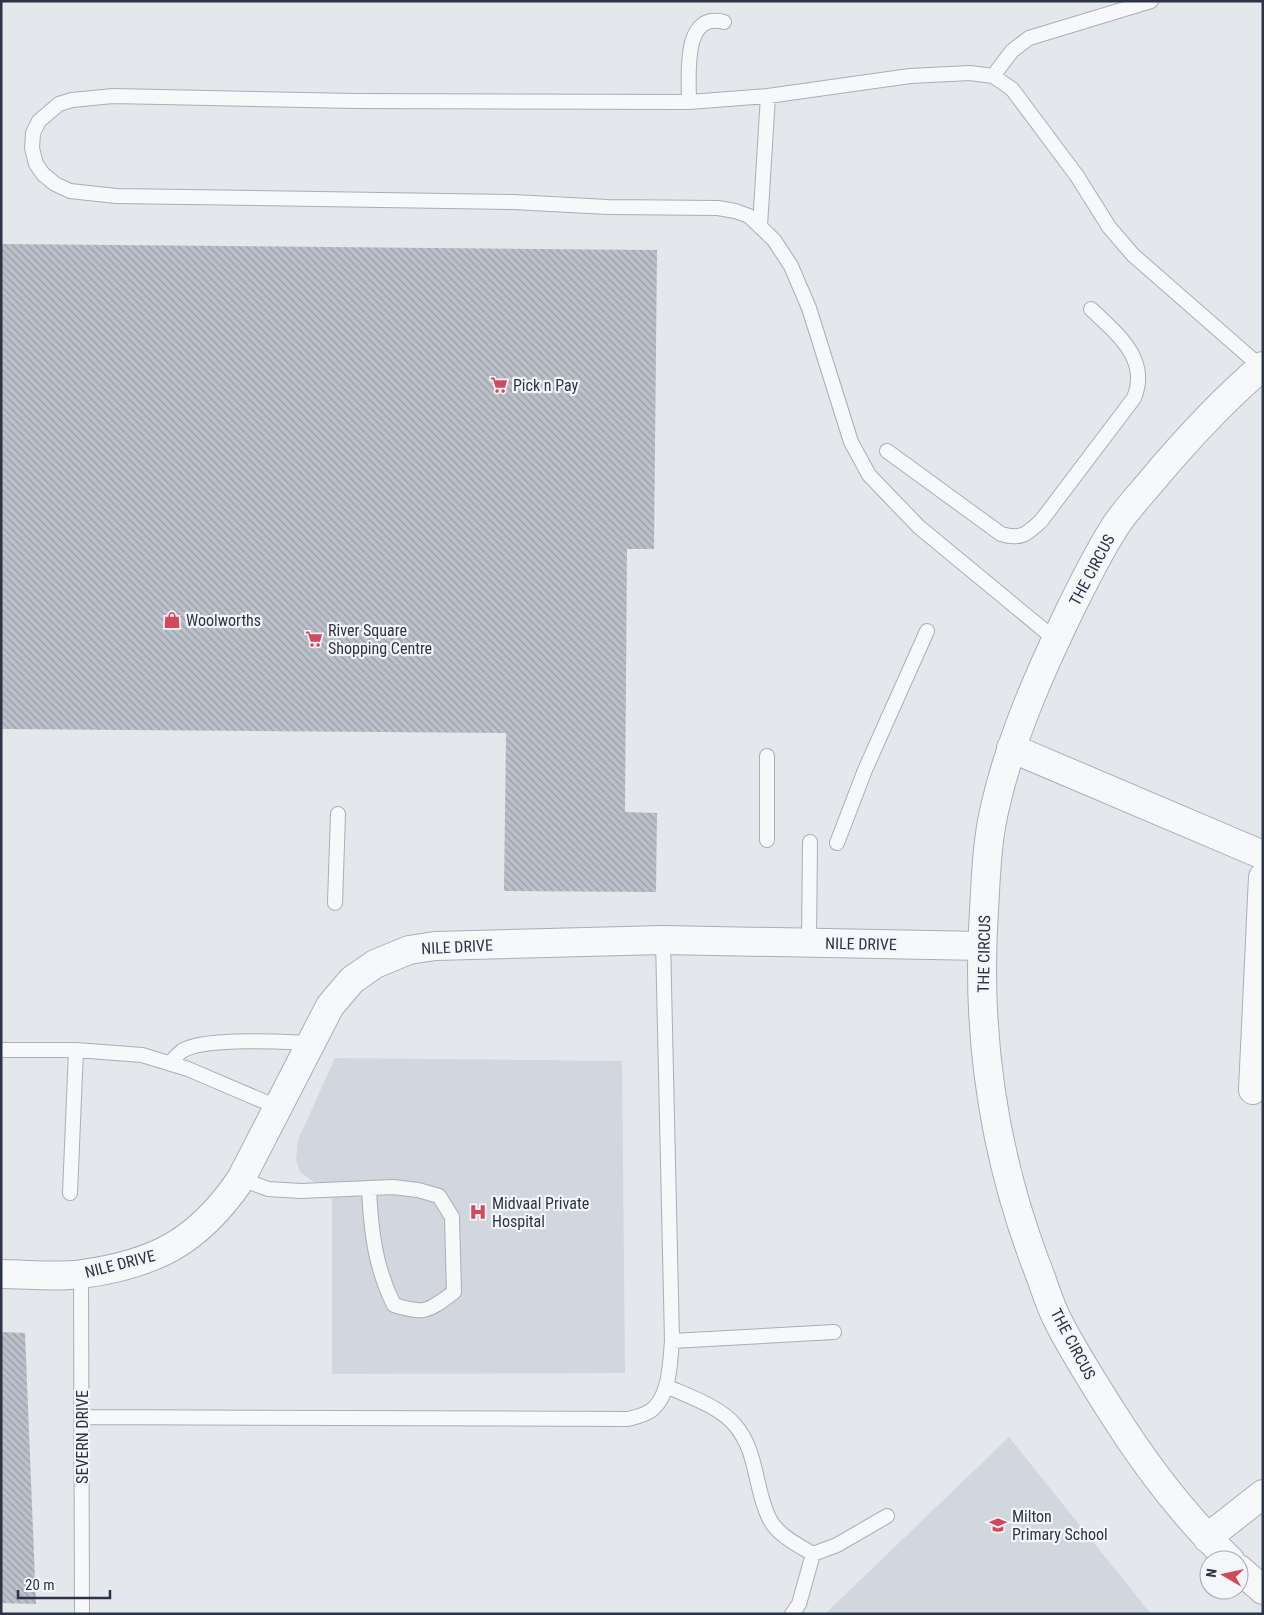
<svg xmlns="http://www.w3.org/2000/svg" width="1264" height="1615" font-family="'Roboto Condensed',sans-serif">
<defs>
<pattern id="building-back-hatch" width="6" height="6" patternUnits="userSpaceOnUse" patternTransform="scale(1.25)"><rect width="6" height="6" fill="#bbc0ca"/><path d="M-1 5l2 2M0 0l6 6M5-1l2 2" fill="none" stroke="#989da6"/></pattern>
</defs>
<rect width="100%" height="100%" fill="#e4e7ec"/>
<path fill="#d2d6de" d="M335,1058l287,3 3,312 -293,1v-179l-32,-23 -4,-12 2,-20z
M1009,1437l142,177h-326z"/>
<path fill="url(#building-back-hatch)" d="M1,244l656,6 -3,299h-27l-2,263 32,1 -1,79 -152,-1 2,-158 -505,-4z
M1,1332l24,1 11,271 -35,-1z"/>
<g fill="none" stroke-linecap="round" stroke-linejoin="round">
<g stroke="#a9aeb7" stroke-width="16">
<path id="service" d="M993,76l19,-25 17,-13 122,-37
M689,102c0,-26 -7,-91 35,-80
M760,226l8,-130
M887,451l114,83c20,6 26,0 40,-13l93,-123c16,-39 -17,-64 -43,-89
M1056,640l-137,-113 -50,-52 -18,-33 -42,-134 -18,-42 -17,-26 -25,-24 -14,-5 -17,-3 -110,-1 -95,-5 -397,-6 -46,-5 -15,-7 -12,-10 -7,-10 -4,-16 1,-15 6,-12 20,-17 13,-4 41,-4 242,5 334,1 79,-6 142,-20 60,-3 23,3 19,13 65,87 32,51 24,28 128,112
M767,840v-84
M837,843l28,-73 62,-139
M335,903l3,-89
M809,943l1,-101
M1,1050h75l66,5 46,14 89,38
M171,1062c3,-3 7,-8 11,-11 22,-14 99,-9 128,-8
M241,1179l27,10 33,2 92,-4 25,3 21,6 13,21 2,75c-26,19 -28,23 -60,13 -19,-38 -23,-74 -25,-116
M70,1193l6,-143
M81,1275l1,339
M672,1341l162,-9
M666,1386c22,10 53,20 69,39 23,27 19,62 34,93 8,17 29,27 44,36l24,-9 50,-29
M82,1417l546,2c8,-2 18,-4 25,-10 17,-15 17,-47 19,-68l-9,-401
M792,1614l7,-10 14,-50"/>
</g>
<g stroke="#a9aeb7" stroke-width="30">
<path id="minor" d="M1011,748l252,107
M1253,1090l10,-213
M1,1274c26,0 55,4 81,0 74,-10 117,-33 159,-95l89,-173 22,-26 23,-16 34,-14 26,-4 228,-6 319,6
M1207,1538l56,-44
M1230,1560c-46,-44 -84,-94 -118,-148 -19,-30 -39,-61 -55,-93 -9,-18 -14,-38 -22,-57 -42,-112 -59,-232 -51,-352 2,-35 3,-72 12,-107 16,-68 45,-133 75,-195 14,-28 28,-57 45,-83 10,-15 23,-29 34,-42 35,-42 72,-82 113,-117
M1239,1569l24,21"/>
</g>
<use href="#service" stroke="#f7f8fa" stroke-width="14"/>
<use href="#minor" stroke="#f7f8fa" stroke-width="28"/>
</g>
<defs>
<g id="supermarket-bare" transform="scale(1.35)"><path d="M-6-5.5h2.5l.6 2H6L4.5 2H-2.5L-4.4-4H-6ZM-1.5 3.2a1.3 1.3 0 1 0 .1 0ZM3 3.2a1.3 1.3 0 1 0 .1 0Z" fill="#d1495b" stroke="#f4f6f9" stroke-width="2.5" paint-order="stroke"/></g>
<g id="shop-bare" transform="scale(1.35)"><path d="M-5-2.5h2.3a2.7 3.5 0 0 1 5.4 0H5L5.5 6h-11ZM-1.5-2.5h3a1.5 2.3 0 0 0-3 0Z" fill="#d1495b" stroke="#f4f6f9" stroke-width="2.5" paint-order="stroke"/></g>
<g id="hospital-bare" transform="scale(1.35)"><path d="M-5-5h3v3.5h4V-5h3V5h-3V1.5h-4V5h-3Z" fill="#d1495b" stroke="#f4f6f9" stroke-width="2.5" paint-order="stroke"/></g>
<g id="school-bare" transform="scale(1.35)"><path d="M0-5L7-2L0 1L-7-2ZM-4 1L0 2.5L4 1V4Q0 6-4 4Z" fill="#d1495b" stroke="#f4f6f9" stroke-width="2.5" paint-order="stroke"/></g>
</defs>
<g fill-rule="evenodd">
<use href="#supermarket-bare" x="499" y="385"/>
<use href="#shop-bare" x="172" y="620"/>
<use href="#supermarket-bare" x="314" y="639"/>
<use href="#hospital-bare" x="478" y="1212"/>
<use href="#school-bare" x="998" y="1525"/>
</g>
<g text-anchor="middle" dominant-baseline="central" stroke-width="4.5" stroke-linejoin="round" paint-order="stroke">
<g font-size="16" fill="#2b3445" stroke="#f4f6f9" text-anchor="start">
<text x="513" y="385">Pick n Pay</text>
<text x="186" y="620">Woolworths</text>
<text x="328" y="630">River Square<tspan x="328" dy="18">Shopping Centre</tspan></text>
<text x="492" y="1203">Midvaal Private<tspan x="492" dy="18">Hospital</tspan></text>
<text x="1012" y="1516">Milton<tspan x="1012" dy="18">Primary School</tspan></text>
</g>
<g font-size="16" fill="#2b3445" stroke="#f4f6f9">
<text transform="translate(1092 570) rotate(-62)">THE CIRCUS</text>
<text transform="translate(861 944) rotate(1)">NILE DRIVE</text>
<text transform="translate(457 947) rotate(-3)">NILE DRIVE</text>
<text transform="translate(984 954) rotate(-89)">THE CIRCUS</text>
<text transform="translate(120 1264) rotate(-14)">NILE DRIVE</text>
<text transform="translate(1073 1344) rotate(62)">THE CIRCUS</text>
<text transform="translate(82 1437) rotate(-90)">SEVERN DRIVE</text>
</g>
</g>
<rect width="1264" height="1615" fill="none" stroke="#2b3445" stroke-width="5"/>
<g transform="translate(1224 1575) rotate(279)"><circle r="24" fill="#f4f6f9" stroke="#a4a8b1"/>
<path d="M0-4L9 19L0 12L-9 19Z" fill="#d1495b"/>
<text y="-8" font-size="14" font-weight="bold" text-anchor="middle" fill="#2b3445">N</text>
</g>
<path d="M18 1590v8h92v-8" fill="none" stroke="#2b3445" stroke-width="2.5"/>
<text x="25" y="1590" font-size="15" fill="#2b3445" stroke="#f4f6f9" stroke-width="4" paint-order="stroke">20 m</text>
</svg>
